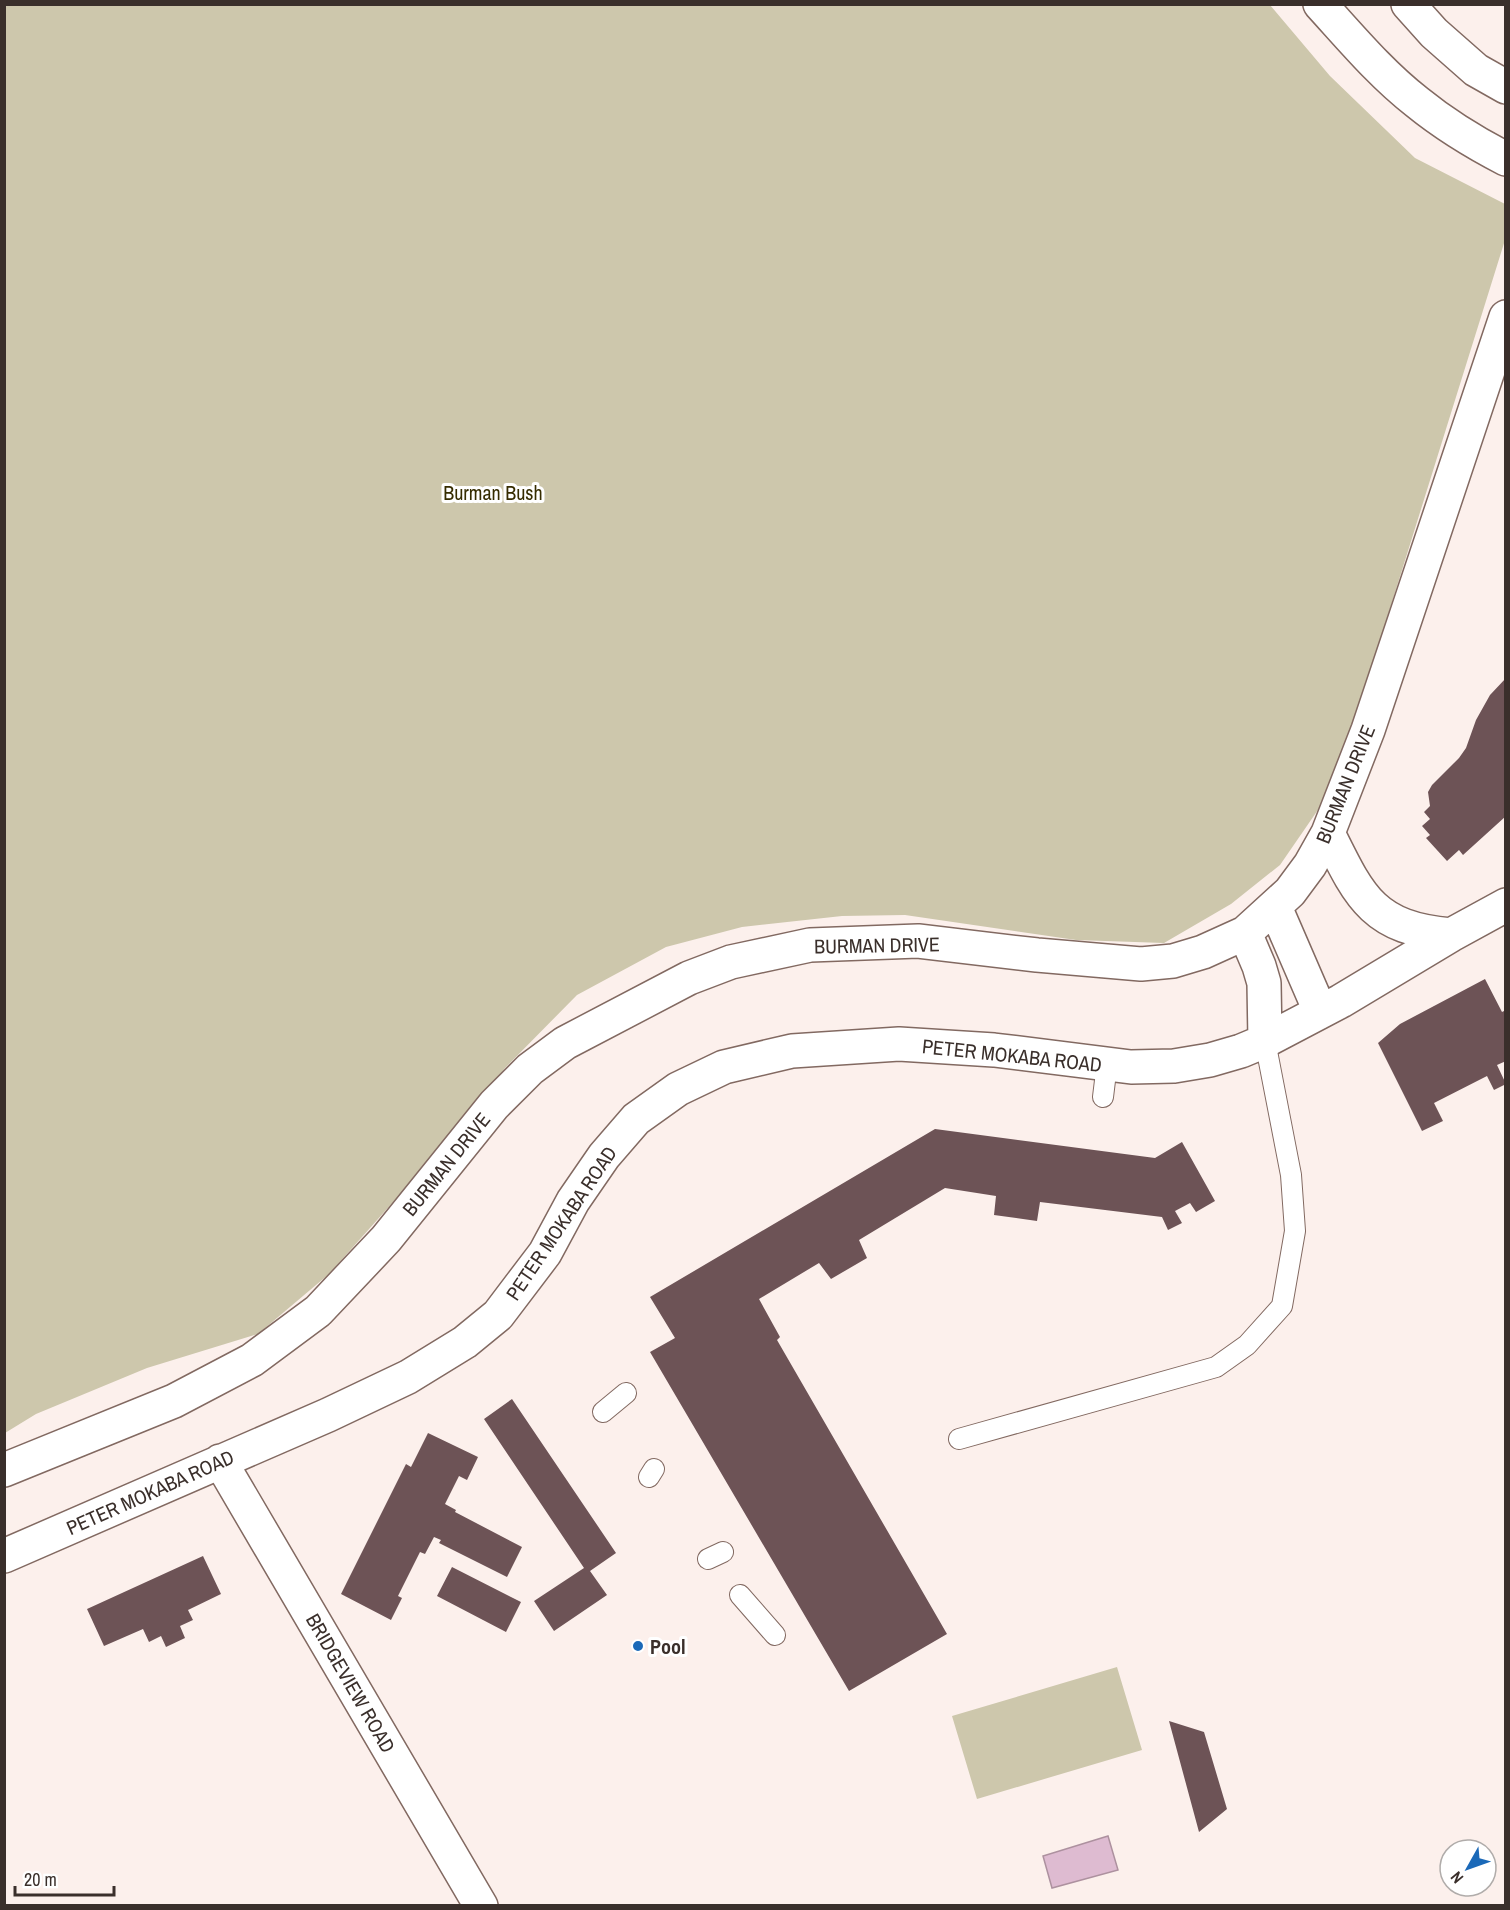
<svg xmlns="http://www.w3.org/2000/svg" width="1510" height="1910" font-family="'Archivo Narrow',sans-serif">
<rect width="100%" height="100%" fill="#fcf0ec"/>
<path fill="#cdc7ac" d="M4,5h1266l60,71 85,82 90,46v36l-142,455 -41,109 -42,61 -49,39 -67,39 -88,-3 -171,-25 -63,1 -100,11 -76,20 -89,48 -72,73 -54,69 -122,137 -71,60 -111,34 -111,46 -31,19z
M1117,1667l25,83 -165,49 -25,-83z"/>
<path fill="#debbd1" stroke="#ad919f" stroke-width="1.5" d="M1108,1836l10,34 -66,18 -9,-32z"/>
<path fill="#6d5356" d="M1506,678v138l-43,39 -4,-5 -12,11 -21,-23 4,-3 -8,-9 8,-7 -6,-7 6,-6 -2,-14 4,-7 27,-27 7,-10 10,-28 14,-25z
M1485,979l17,33 4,-2v51l-9,4 9,19 -12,6 -7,-14 -53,27 9,18 -21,10 -44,-88 22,-19z
M935,1129l220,29 27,-16 33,59 -19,11 -6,-9 -15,8 7,12 -14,7 -6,-13 -122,-15 -3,19 -43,-6 2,-19 -51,-8 -86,52 8,18 -36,21 -12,-16 -60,36 21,38 -3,3 170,294 -98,57 -199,-339 25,-14 -25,-41z
M512,1399l104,154 -26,18 17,24 -53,36 -20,-30 50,-33 -100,-149z
M428,1433l50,24 -11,23 -8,-4 -14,28 11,6 -1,2 67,35 -15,30 -68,-34 2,-3 -7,-3 -9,17 -5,-2 -22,44 4,2 -11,22 -50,-26 65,-130 5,3z
M203,1556l18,38 -33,16 5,10 -13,6 5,12 -19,9 -5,-11 -12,6 -6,-13 -39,17 -17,-37z
M452,1567l69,35 -15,30 -69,-36z
M1169,1721l35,11 23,77 -28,23z"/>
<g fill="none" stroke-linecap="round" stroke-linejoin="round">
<g stroke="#826961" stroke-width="22">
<path id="service" d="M1103,1097l4,-33
M603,1412l23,-19
M959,1439l257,-72 31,-22 35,-39 13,-75 -4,-56 -26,-134
M649,1477l5,-8
M708,1559l15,-7
M740,1595l35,40"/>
</g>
<g stroke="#826961" stroke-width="36">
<path id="minor" d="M1328,833c32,65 45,95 123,102
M1275,907l45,104
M1245,933l14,33 5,17 1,58
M220,1461l261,445
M4,1470l170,-69 78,-41 66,-49 68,-72 108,-134 36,-36 35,-26 124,-65 42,-16 79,-17 108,-4 119,14 104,9 32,-3 30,-9 42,-19 45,-41 20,-27 18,-32 40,-103 138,-413
M4,1556l324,-141 80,-38 57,-35 33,-27 47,-62 28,-52 31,-45 32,-37 42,-30 46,-22 68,-16 107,-7 95,6 137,17 43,-1 36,-6 31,-9 24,-10 76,-40 110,-66 55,-30"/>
</g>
<g stroke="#826961" stroke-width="36">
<path id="tertiary" d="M1320,4c31,34 61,70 97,98 27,22 58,41 89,57
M1408,4l26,29 42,37 30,17"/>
</g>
<use href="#service" stroke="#fff" stroke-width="20"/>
<use href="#minor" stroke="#fff" stroke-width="33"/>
<use href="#tertiary" stroke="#fff" stroke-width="33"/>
</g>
<circle fill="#1b69b8" stroke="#fff" stroke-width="2" cx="638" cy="1646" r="6"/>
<g text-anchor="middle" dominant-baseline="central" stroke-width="6" stroke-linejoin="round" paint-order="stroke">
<g font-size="20" fill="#362c00" stroke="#fff">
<text x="493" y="492">Burman Bush</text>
</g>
<g font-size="20" fill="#3a2f2b" stroke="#fff">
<text transform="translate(1345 784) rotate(-68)">BURMAN DRIVE</text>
<text transform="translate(877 945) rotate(-1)">BURMAN DRIVE</text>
<text transform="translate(1012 1055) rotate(6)">PETER MOKABA ROAD</text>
<text transform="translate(446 1164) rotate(-51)">BURMAN DRIVE</text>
<text transform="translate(561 1223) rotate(-56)">PETER MOKABA ROAD</text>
<text transform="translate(150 1492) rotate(-24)">PETER MOKABA ROAD</text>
<text transform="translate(351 1683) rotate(60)">BRIDGEVIEW ROAD</text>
</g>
<g font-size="20" font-weight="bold" fill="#3a2f2b" stroke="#fff" text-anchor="start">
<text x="650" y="1646">Pool</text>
</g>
</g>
<rect width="1510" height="1910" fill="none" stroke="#3a2f2b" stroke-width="12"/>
<g transform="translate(1468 1868) rotate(230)"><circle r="28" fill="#ffffff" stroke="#b0acaa" stroke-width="1.5"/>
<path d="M0-4.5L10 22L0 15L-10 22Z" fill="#1b69b8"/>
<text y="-9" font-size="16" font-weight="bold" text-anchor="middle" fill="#3a2f2b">N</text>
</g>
<path d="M15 1886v9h99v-9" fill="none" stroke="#3a2f2b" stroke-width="3"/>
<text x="24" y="1886" font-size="18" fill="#3a2f2b" stroke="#ffffff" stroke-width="4.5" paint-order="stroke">20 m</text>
</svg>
